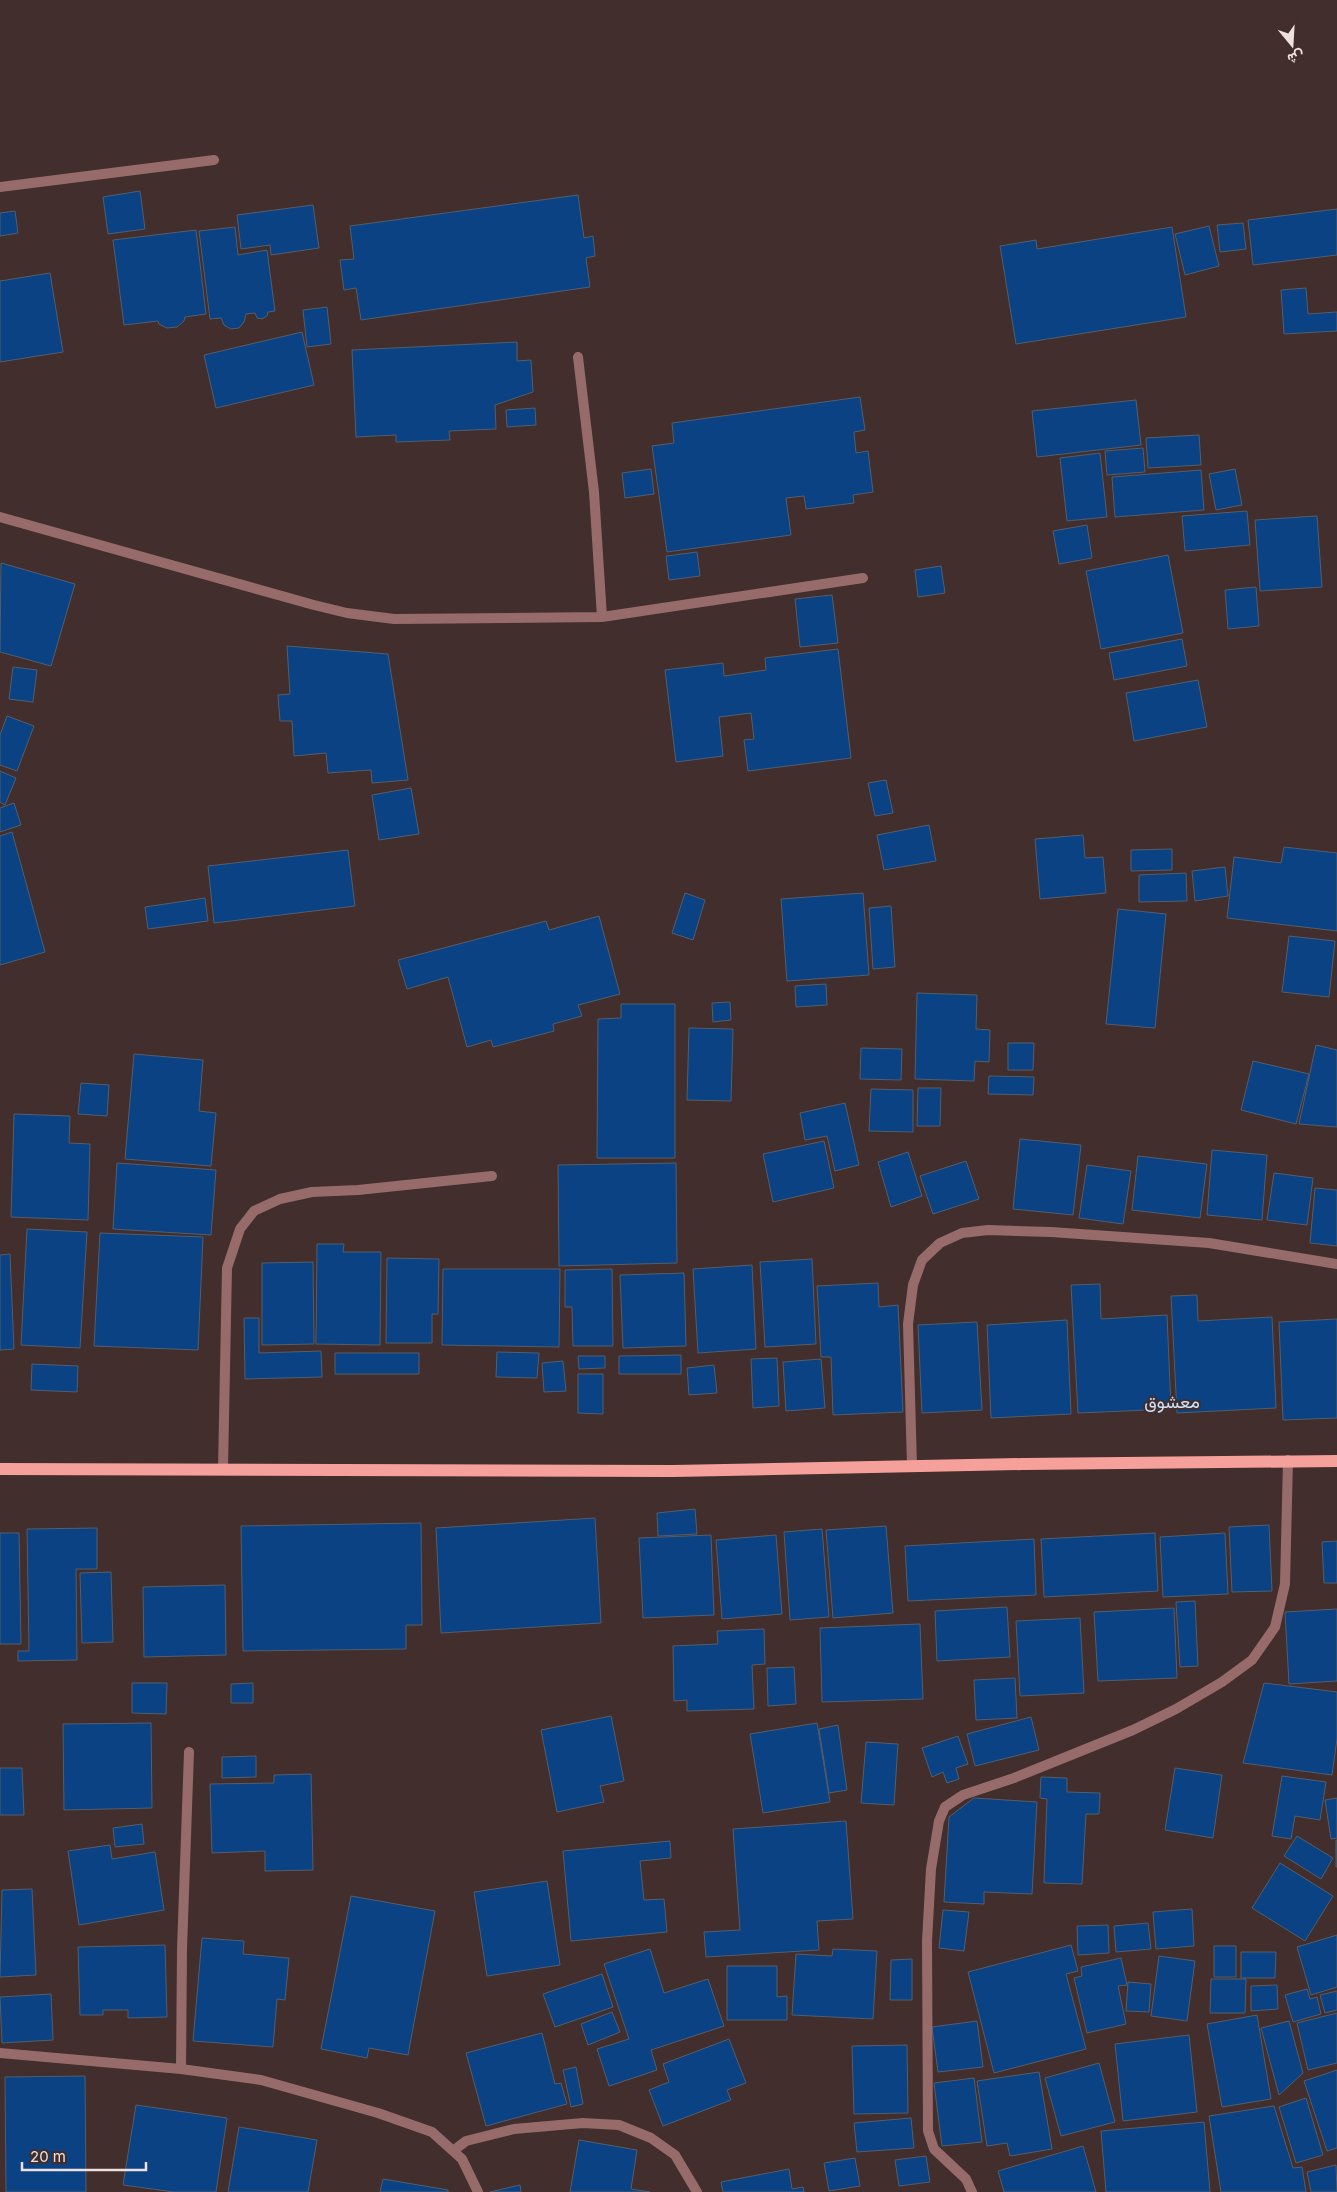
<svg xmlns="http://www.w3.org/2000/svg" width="1337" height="2192" font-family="Inter,Vazirmatn,sans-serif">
<rect width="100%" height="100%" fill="#412e2d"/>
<path fill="#0a4283" stroke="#535e6d" d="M140,191l5,38 -37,5 -5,-37z
M578,195l6,43 9,-2 2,20 -9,2 4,29 -229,33 -5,-32 -12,2 -4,-30 14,-1 -4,-33z
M313,205l6,43 -48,7 -1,-10 -29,4 -4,-34z
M1337,209v46l-84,10 -5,-45z
M15,211l3,22 -18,3v-23z
M1243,223l3,26 -26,3 -3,-27z
M1209,226l10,40 -34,9 -10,-41z
M235,227l3,28 29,-5 8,61 -7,1 -1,4 -5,3 -5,-1 -2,-5 -9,1 -2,8 -5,6 -8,1 -7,-4 -3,-7 -11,1 -11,-88z
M1172,227l14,90 -170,27 -16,-98 36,-6 1,9z
M196,230l10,84 -21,3 -1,4 -7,6 -10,1 -8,-4 -1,-3 -34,4 -11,-85z
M50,273l13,79 -63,10v-81z
M1306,288l2,26 29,-2v19l-53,3 -3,-44z
M327,307l4,37 -24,3 -4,-37z
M302,332l12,53 -98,23 -12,-53z
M517,342v19l14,-1 2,32 -38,13 1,24 -47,2 1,9 -54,2v-7l-40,2 -4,-87z
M860,397l5,33 -11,2 2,21 12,-2 5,41 -20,3 1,8 -48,6 -2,-13 -18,2 5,37 -124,17 -15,-106 22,-3 -2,-20z
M1136,400l5,45 -104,12 -5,-46z
M535,408l1,17 -29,2 -1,-17z
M1199,435l2,30 -53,3 -2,-30z
M1143,448l2,24 -38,3 -2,-24z
M1100,453l7,64 -40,4 -7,-63z
M651,469l3,25 -29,4 -3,-25z
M1235,469l7,36 -26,5 -7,-36z
M1201,470l3,40 -89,7 -3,-40z
M1247,511l3,34 -65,6 -3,-35z
M1317,516l5,71 -62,4 -5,-71z
M1087,525l5,33 -33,6 -6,-33z
M697,552l3,24 -31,4 -3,-24z
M1168,555l15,78 -82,16 -15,-78z
M1,563l74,21 -24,82 -51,-14z
M941,566l4,27 -27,4 -3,-27z
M1256,587l3,39 -31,3 -3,-39z
M832,595l6,48 -38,4 -5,-48z
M1182,639l5,27 -73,14 -5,-27z
M287,646l101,8 20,126 -36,3 -1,-13 -43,3 -2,-20 -32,3 -2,-35h-12l-2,-26 12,-1z
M838,649l13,109 -103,13 -4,-31 10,-1 -3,-26 -32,4 4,39 -47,6 -11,-92 58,-7 1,13 42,-6 -1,-12z
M13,667l24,3 -4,32 -24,-3z
M1198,680l9,47 -73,14 -8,-48z
M7,716l27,10 -17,45 -17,-6v-30z
M0,771l16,7 -11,27 -5,-3z
M886,780l7,33 -18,3 -7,-33z
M411,788l8,46 -40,6 -7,-45z
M14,803l7,22 -21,7v-24z
M929,825l7,36 -52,9 -7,-35z
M12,832l33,120 -45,13v-129z
M1083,835l2,23 18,-1 3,36 -66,6 -5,-60z
M1284,847l53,6v78l-110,-13 7,-61 47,6z
M1172,849v21l-41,1v-21z
M348,850l7,56 -141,17 -6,-57z
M1225,867l3,29 -33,5 -3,-30z
M1186,873l1,28 -48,1v-27z
M685,893l20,7 -12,40 -21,-7z
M863,893l6,82 -82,6 -6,-82z
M205,898l3,23 -60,8 -3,-22z
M891,906l4,61 -22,2 -4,-61z
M1118,909l48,5 -11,114 -49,-4z
M599,916l21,78 -42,11 4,11 -29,8 1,7 -61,16 -2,-7 -24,7 -19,-70 -41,12 -9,-29 148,-39 3,9z
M1289,936l46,5 -6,56 -47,-5z
M826,984l1,21 -31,2 -1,-21z
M917,993l60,2 -1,34 14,1 -1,32 -14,-1 -1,20 -59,-2z
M730,1002l1,18 -18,2 -1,-19z
M621,1004h54v154h-78l1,-139 23,-1z
M689,1028l44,1 -2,72 -44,-1z
M1008,1043h26l-1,27h-25z
M1316,1045l21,5v77l-38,-3z
M861,1048l41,1 -1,31 -41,-1z
M134,1054l69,6 -4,51 17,2 -5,53 -86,-7z
M1253,1061l56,13 -13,50 -55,-14z
M989,1076l45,1 -1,18 -45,-1z
M81,1083l28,2 -2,31 -29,-2z
M918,1088h23l-1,38h-23z
M871,1089l42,1v42l-44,-1z
M845,1103l14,62 -24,6 -8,-35 -22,4 -5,-27z
M14,1114l56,2 -1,27 21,1 -2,76 -77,-3z
M1020,1139l61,6 -8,70 -60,-6z
M824,1141l10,47 -61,14 -10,-48z
M1212,1150l55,5 -5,65 -55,-5z
M908,1152l14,44 -31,11 -13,-45z
M1138,1156l69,8 -7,54 -68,-8z
M966,1161l13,38 -46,15 -13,-38z
M117,1163l99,7 -5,65 -98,-6z
M676,1163l1,100 -118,3 -1,-101z
M1087,1165l44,6 -8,53 -44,-6z
M1274,1173l39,5 -6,47 -40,-5z
M1315,1188l22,2v56l-27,-3z
M27,1229l60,3 -7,116 -59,-3z
M100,1233l103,4 -5,113 -104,-4z
M317,1244h27l-1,8h38l-1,93 -64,-1z
M10,1254l4,95 -14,1v-95z
M387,1258l52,1 -1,55h-6v29h-46z
M812,1259l4,85 -51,3 -5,-85z
M313,1262l1,82 -52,1v-82z
M752,1265l4,84 -58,4 -5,-84z
M443,1269h117l-1,78 -117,-2z
M612,1269l1,77h-40l-1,-39h-7v-37z
M684,1273l2,73 -63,2 -3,-73z
M878,1283l1,24 19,-2 5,107 -70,3 -2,-58h-10l-4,-71z
M1100,1284l1,35 66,-4 4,94 -93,4 -7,-128z
M1197,1295l1,26 74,-4 4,91 -99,5 -6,-117z
M244,1318h15v35l62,-2 1,26 -77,2z
M1337,1319v99l-54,2 -4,-98z
M1067,1320l4,94 -80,4 -4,-93z
M977,1322l5,88 -60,3 -4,-88z
M497,1352l42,1 -2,25 -41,-1z
M335,1353h84v21h-84z
M681,1355v19h-62v-18z
M578,1356h27v12l-26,1z
M777,1358l2,48 -26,2 -2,-49z
M821,1359l4,49 -39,3 -3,-49z
M563,1361l3,30 -22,1 -2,-29z
M32,1364l46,2 -1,26 -46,-2z
M714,1365l3,28 -28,2 -2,-27z
M578,1374h25v40l-25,-1z
M695,1509l2,25 -39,2 -1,-23z
M595,1518l6,105 -160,10 -5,-105z
M421,1523l1,102h-16v24l-163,2 -2,-125z
M1269,1525l3,66 -40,1 -3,-65z
M886,1526l7,87 -60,5 -7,-88z
M97,1528v41h-21l1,91 -59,1v-10h11l-2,-122z
M822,1529l7,88 -39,3 -6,-88z
M0,1533h19l2,111h-21z
M1155,1533l3,58 -114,6 -3,-58z
M1225,1533l3,61 -65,3 -3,-60z
M711,1535l3,80 -71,3 -4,-80z
M776,1535l6,79 -60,5 -6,-79z
M1034,1539l2,56 -128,6 -3,-55z
M1337,1541v42h-13l-2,-41z
M111,1572l2,70 -31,1 -2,-70z
M225,1585l1,70 -82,2 -1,-70z
M1195,1601l3,65 -18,1 -4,-65z
M1007,1607l3,50 -73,4 -2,-50z
M1174,1608l3,70 -79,3 -4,-69z
M1337,1609v72l-48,3 -4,-72z
M1080,1618l4,75 -64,3 -4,-75z
M920,1624l3,75 -101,3 -2,-74z
M764,1629l1,35 -13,1 2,44 -67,2v-11l-13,1 -1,-55 45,-2 -1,-13z
M794,1667l2,37 -28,2 -1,-38z
M1015,1678l2,40 -41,2 -2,-40z
M132,1683h35l-1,31 -34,-1z
M253,1683v20h-22v-19z
M1264,1683l73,9v47l-5,36 -89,-12z
M611,1716l13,65 -24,5 4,16 -47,10 -16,-82z
M1031,1717l8,33 -64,16 -8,-32z
M151,1723l1,85 -88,2 -1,-86z
M817,1723l13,79 -67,11 -13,-79z
M838,1725l9,65 -18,3 -10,-64z
M958,1736l10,28 -12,4 3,11 -12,4 -4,-11 -11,5 -10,-29z
M866,1742l32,2 -4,61 -33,-2z
M256,1756v21l-34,1v-21z
M0,1768h22l2,47h-24z
M1175,1768l47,7 -9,63 -48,-8z
M311,1774l2,96 -48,1v-20l-53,2 -2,-69 64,-1v-8z
M1282,1776l44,6 -6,38 -25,-4 -4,23 -19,-3z
M1041,1777l26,1v14l33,1 -1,21h-13l-4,70 -38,-1 3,-84 -7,-1z
M974,1798l63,4 -5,92 -48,-2v12l-40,-2 5,-85z
M1337,1798v40l-6,1 -6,-39z
M846,1821l7,98 -36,2 2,29 -113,7 -2,-25 36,-2 -7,-101z
M142,1824l2,20 -29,3 -2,-19z
M1297,1836l36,22 -12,21 -37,-23z
M1336,1840h1v27h-1z
M670,1841l1,17 -31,3 4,39 20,-1 3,33 -96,9 -8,-90z
M110,1845l2,14 43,-7 9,58 -85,15 -11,-74z
M1280,1863l53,33 -28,45 -53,-33z
M547,1881l13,84 -73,11 -13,-84z
M32,1889l4,86 -36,2 2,-87z
M351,1896l84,15 -27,144 -39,-7 -2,10 -46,-9z
M1192,1909l2,37 -38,3 -3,-37z
M943,1910l26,2 -5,39 -25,-3z
M1148,1923l3,26 -35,3 -2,-26z
M1108,1925l1,28 -31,2 -1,-29z
M1337,1935v52l-26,8 -14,-48z
M202,1938l42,3 -1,13 46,4 -4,42 -8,-1 -4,48 -80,-6z
M165,1945l2,72 -39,1v-8h-25v5h-23l-2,-68z
M1071,1945l7,26 -12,3 20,75 -92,24 -26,-101z
M1214,1946h22v31h-22z
M650,1949l14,44 44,-14 16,47 -73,24 6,20 -48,16 -12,-37 32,-10 -25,-75z
M833,1949l44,2 -4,68 -81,-4 4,-61 36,2z
M1241,1952h35l-1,26h-34z
M1159,1956l36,5 -8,60 -36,-5z
M1121,1958l6,27 -9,1 8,38 -39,9 -13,-55 8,-2 -1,-9z
M912,1959v41h-22l1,-40z
M727,1966h50v31l10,-1v24h-60z
M602,1974l11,33 -58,20 -12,-33z
M1211,1979h35l-1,34h-35z
M1128,1982l23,2 -2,28 -23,-1z
M1277,1985l1,24 -27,2v-25z
M1307,1989l3,10 7,-2 4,17 -28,8 -8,-27z
M1337,1991v19l-12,3 -5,-18z
M51,1994l2,46 -51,3 -2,-46z
M612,2012l8,20 -32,13 -7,-21z
M1337,2013v50l-29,7 -11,-47z
M1257,2015l14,84 -49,8 -15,-83z
M977,2021l6,46 -45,5 -6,-45z
M1289,2021l14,52 -24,22 -18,-67z
M542,2033l13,51 6,-1 6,21 -81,22 -20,-73z
M1189,2035l8,77 -74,9 -8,-77z
M729,2039l17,44 -19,7 4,10 -68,26 -14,-36 20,-8 -6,-18z
M907,2045l1,68 -54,1 -2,-68z
M1099,2063l16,59 -54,14 -16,-58z
M576,2067l7,37 -12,3 -8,-37z
M1337,2070v78l-10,3 -23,-70z
M1039,2072l13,77 -42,7 -3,-13 -20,3 -10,-65z
M85,2076l1,116h-80l-1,-115z
M974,2078l8,64 -40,4 -8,-63z
M1306,2098l17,57 -27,8 -17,-56z
M136,2105l91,13 -11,74h-42l-51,-7z
M1274,2106l19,62 9,-1 4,25h-85l-12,-76z
M911,2118l3,30 -57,4 -3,-29z
M1204,2122l6,70h-104l-5,-61z
M239,2127l78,13 -9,52h-80z
M579,2140l58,10 -6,39 19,3h-80z
M1083,2146l13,46h-92l-6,-21z
M926,2156l4,26 -31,4 -4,-26z
M855,2158l5,28 -31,5 -5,-28z
M1336,2165l1,27h-26l-4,-20z
M789,2169l3,20 11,-2 1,5h-81l-2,-10z
M383,2179l65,11v2h-68z
M520,2185l1,7h-31z"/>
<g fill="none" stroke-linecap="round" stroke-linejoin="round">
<path stroke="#966b69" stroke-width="10" d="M0,187l214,-27
M578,357l16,135 8,125
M0,517l314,88 33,8 47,6 208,-2 261,-39"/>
<path stroke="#966b69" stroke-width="10" d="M912,1466l-4,-142 5,-39 9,-25 18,-17 22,-10 26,-3 63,2 158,11 128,21
M223,1469l4,-201 13,-39 14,-18 26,-12 32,-7 46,-2 134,-14
M0,2053l181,16 80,11 117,33 54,19 30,27 16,33
M181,2069l1,-120 7,-197
M453,2151l13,-10 48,-12 69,-6 36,2 32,13 24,17 22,37
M972,2192l-6,-13 -32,-30 -6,-18 -1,-190 4,-72 8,-48 6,-14 18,-12 51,-17 119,-48 43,-21 46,-27 30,-22 23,-33 10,-43 3,-124"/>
<path stroke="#f6a09c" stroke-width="12" d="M0,1469l673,2 350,-7 314,-3"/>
</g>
<g text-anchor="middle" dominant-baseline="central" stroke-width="4" stroke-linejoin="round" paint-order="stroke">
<g font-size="18" fill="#cde0f9" stroke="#412e2d">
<text x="1172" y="1401">معشوق</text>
</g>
</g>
<g transform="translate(1292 45) rotate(162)" stroke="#412e2d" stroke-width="4" paint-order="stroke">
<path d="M0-4L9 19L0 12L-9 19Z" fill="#eee1e0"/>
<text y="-8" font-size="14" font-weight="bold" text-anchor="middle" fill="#eee1e0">ش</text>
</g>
<path d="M22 2162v8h124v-8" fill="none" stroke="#eee1e0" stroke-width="2.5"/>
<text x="30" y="2162" font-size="15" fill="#eee1e0" stroke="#412e2d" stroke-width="4" paint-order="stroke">20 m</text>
</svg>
